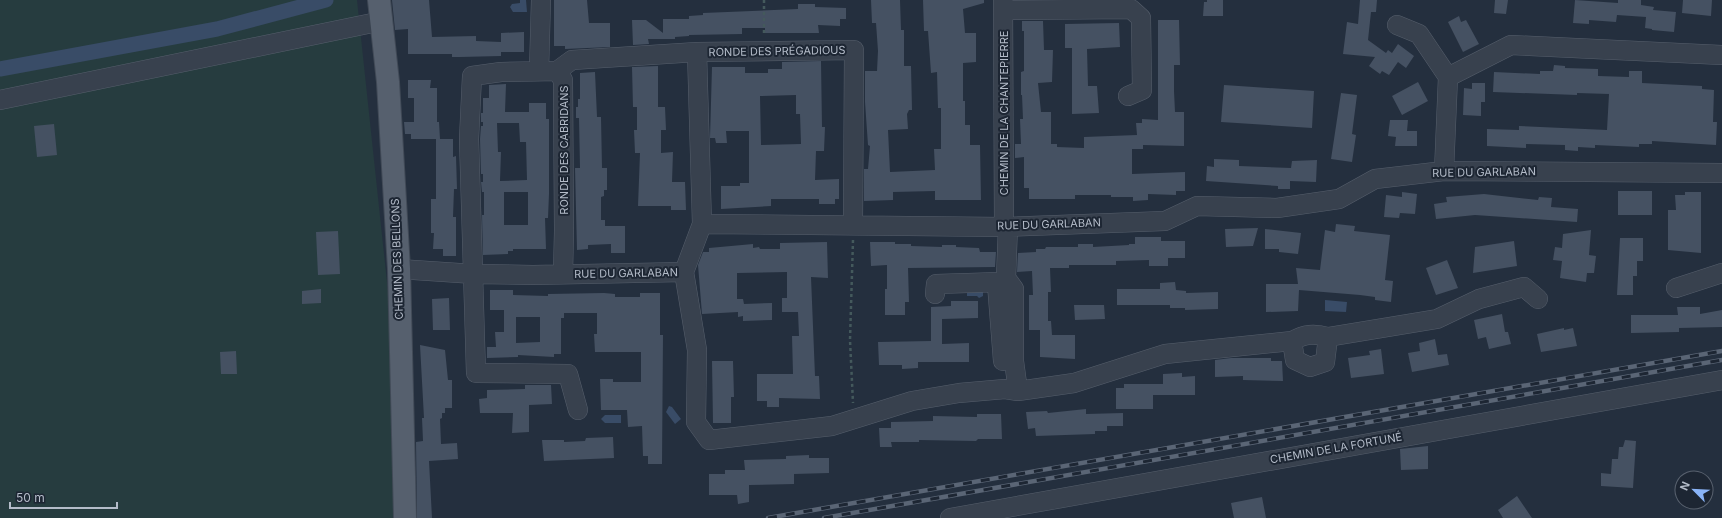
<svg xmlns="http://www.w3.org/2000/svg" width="1722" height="518" font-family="Inter,sans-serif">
<rect width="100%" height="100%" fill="#242f3e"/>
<path fill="#263c3f" d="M0,0h357l35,329 5,189h-397z"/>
<path fill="#394c67" d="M520,0h6l1,12h-14l-3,-5 2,-3 8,-1z
M967,288h16v8l-4,2 -2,-2h-10z
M1325,300l22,2 -1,10 -21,-1z
M669,406l3,1 9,12 -6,5 -9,-12z
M605,415h16v8h-16l-4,-4z"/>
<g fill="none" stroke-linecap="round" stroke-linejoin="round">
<path stroke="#394c67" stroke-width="15" d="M0,69l217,-40 109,-29"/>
</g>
<path fill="#455162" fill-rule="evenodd" d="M392,0h37l3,37 44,-1v5l25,1v-9l23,-1v20h-23v4l-41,1h-8v-3h-44v-25l-13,1z
M554,0h33l2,23h21v24l-45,2v-3h-11z
M871,0h29l1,30h3v36h7l1,44h-3l-2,4 1,15 -20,1 2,42 45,-2 -1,-21h7v-41h-3l-1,-36 -6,1 -3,-42h-4l-1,-31h61v3l-21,6 2,24h11v29l-13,1v38h2v24h5v20h10l1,55h-46v-9l-42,1v8l-29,1v-32h4l2,-23 -2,-1 -3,-43v-31h12l1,-20 -2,-28h-4z
M1207,0h16v16h-20l1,-14h3z
M1360,0h17l-1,12h-5l-3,28 18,13 2,-3 4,3 6,-9 16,12 -8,12 -8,-6 -9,13 -7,-4 -2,3 -11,-8 6,-9 -32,-3 4,-32 11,2z
M1495,0h13l-2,14 -12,-1z
M1575,0l43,3v-3h23v5l13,2 -1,3 23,2 -2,20 -22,-2v-1l-7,-1 1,-11 -29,-2 -1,7 -27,-2v4l-16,-1z
M1683,0h29l-1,16 -29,-3z
M798,4h17v3l31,1v11h-6v7l-22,-1 1,8h-54v-5h-23v6l-53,1v1l-14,1v2h-27l1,5 -16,1 -1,-25h14l17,13v-14h26v-3l14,-1v-2l95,-4z
M1459,16l2,6 5,-2 13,24 -16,8 -15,-30z
M1158,20h21l1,45h-6v26l1,21h9v34l-41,-1v4h-11v25l53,-2v19h-9v4l-28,-1v6l-15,1v-4h-22v-2h-36v4h-46v-11h-5v-31l-9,1v-14h6l-1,-25h3l-1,-24h-1v-23l3,-1v-40h-2v-10h21l1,29h9l-1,32 -14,1 3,29h10v32h6v3l27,1v-11l53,-2 -1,-12h6v-4l16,1z
M1119,23l1,24 -33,2 1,37h9l2,27 -27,1v-66h-7v-24z
M821,61l1,66h3l-1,24h-8l-1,29 24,-1v20h-4v5h-16v-5h-48v7l-50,3v-23h19v-3h9v-52h-23l1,12h-11l-1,-5h-5l2,-71h33v6h23v-4h14v-7zM796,95v19h4l1,30 -40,1 -1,-49z
M1554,65l11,1v2l33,1v7l31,1v-6h13v12l60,3v3l12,1 -1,32h4l-1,23 -64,-4v3h-13v3l-44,-2v3l-17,-1v4l-13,-1v-5l-39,-1v4l-39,-2v-17l32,1v-4l88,4 2,-36 -32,-1v2l-84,-3 1,-20 46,2v-3h13z
M658,66v41h7l1,23h-5v23l12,-1 -1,30h13l1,28h-15v-4h-33l2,-53h-5l-1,-23h3v-23h-4l-1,-40z
M595,72l2,45h4l1,51h5v22h-3v6l-3,1v23h4v6h20v27h-14v-9l-23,1v4l-11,1 -2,-82h5l-1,-50h-3v-11h2v-8h2v-26z
M408,80h23l-1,8h7v34h2l1,17h-29v-5h-6l-1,-12h10v-24h-6z
M1418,82l10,19 -26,14 -10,-19z
M1472,83h13v19h-4v14l-18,-1 1,-27 8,1z
M506,84l-1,28h24v-9h17v16h3v75l-1,24h-3l1,31h-33v2h-5v3l-25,1 -1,-40h2v-23h-2l-1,-10h2v-8h-2l-1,-35 1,-13h2v-4h-2v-9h2v-15h6v-13zM497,123h22l1,19h6l1,38 -27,1 1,-29h-3zM504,192h24v33h-24z
M1224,85l90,6 -2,37 -91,-6z
M1341,93l16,2 -5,39 4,1 -4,27 -21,-3z
M1390,120h18l-1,11h10v15h-22l1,-9 -8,-1z
M54,124l3,31 -20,2 -3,-31z
M436,139h17v18l3,-1 1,33h-3l-1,28h3v39h-13v-7h-10l1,-16h-3v-34h5z
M1214,159l25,1v6l52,2 1,-7 25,-1 -1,22 -26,-1v8h-12v-3l-72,-5 1,-15 7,1z
M1618,191h34v24h-34z
M1402,192l15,2 -2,20 -15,-1 -1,5 -15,-1 2,-22 16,2z
M1685,192h16v61l-33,-3v-40h8l-1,-15h10z
M1484,194l54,6 1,-3 13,1 -1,9 27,2 -1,13 -102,-7 -39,4 -2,-15 13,-2 -1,-5z
M1336,224l19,2 -1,5 36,4 -5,45 8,1 -2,21 -16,-2v-3l-15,-2 -61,-5 -1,21 -32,1v-28h32l-2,-16 24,2 5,-40 10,2z
M1258,228l-5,18 -27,1 -1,-18z
M1265,229l36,4 -3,21 -19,-2v-3h-14z
M1591,230l-2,25 7,1 -2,17h-7l-1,9 -26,-4 2,-17 -9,-1 2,-13 7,1 1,-14z
M338,231l2,43 -22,1 -2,-43z
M1135,237h26v4h24v17h-17v8h-19v-6l-33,1v4h-47v3h-19l1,24h-3v29h3l1,14h23v24l-35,-2v-27h-11v-35h4l-1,-24 -15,1 1,-19 18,-1v-3h9l1,-2h32v-3h15v3l36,-2v-1h6z
M1620,238h23v23h-6v15h-4v19h-16z
M1514,241l3,25 -44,7 2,-26z
M827,242l1,36 -17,-1 4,99h4l1,23 -41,-1v9h-12v-6h-10v-27h36l-1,-38h7l-1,-24h-16v-14h5v-26l-50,1v26h6l1,5 28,-1v17l-29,1v-5l-5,1v-5l-36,2 -4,-49 5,-13h6v-4l44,-4v4l6,-1 1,2h20v-6z
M870,242h25v2h16v2l31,1v-2h14v2l23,1 1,4h16l-1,15 -87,1 1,34h-4v13h-20v-26h2v-24l-16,1z
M1447,260l11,28 -22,7 -10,-27z
M1175,282l1,8 10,1v2l32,-1v17l-33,1v-2h-15v-3h-53v-16h43v-6z
M321,289v14l-19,1v-13z
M490,290h23v5l35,1v-2l56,-1 11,1v3h25v-4h20v42h3l-1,129h-14v-8h-5l-1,-30 -14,1 -1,-17h-26l-1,-31h13v3h28v-30h-46l-1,-18h3v-21h-33v5h-3v36h-7v3l-36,-2v2l-31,1v-11h9l-1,-15h9v-22h-14zM516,317h24v25l-24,1z
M449,298l1,32h-17l-1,-31z
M951,301h27v17l-36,1v25l27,-1v19h-51v6l-16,1v-4h-23l-1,-23 53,-1v-34l20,-1z
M1074,305h30l1,14 -30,1z
M1677,307h23v7l22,-4v17l-43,1v4l-48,1v-18h47z
M1502,314l3,18h3l3,12 -22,5 -3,-12 -8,2 -4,-19z
M1564,328v2l9,-2 4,18 -36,6 -4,-18z
M1435,339l3,16 9,-1 2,11 -37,7 -4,-19 12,-2 -1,-8z
M420,345l25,5 3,30h4v28h-7v5h-3v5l-2,1 1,25 16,-1 1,16 -29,2 3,57h-15l-1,-76 7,-1 -1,-23h2z
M1381,349l3,25 -33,4 -3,-20 22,-3 -1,-4z
M236,351l1,23h-16l-1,-22z
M1231,358h40v3h11l1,20 -40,-1v-4l-28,1v-17z
M712,361h21l1,36h-3v26h-18z
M1182,373v4l13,-1v19h-42v14h-37v-21h8v-4h39v-10z
M525,385h26l1,19 -23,1v27l-17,1 1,-20h-33l-1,-14 8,-1v-8l38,-1z
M1086,409v5l37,-1v13h-16v5h-12v3l-59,2 -1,-8 -7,1 -2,-17 21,-1 1,2z
M977,414h24l1,25h-24l-2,2 -57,-1v2h-28l1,5h-12l-1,-19h12v-6l42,-1v-5l44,1z
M613,437l1,21 -70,3 -2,-21h22v2l21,-1 1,-3z
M1625,440l11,1 -3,47 -32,-2v-13l10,1 1,-15h6l1,-12h4z
M1428,446v23l-27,1 -1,-21z
M809,455v3h20v15l-35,1v10l-45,1v17l-11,2 -1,-9h-28v-21h16v-4h20l-1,-10 42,-1v-3z
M1517,496l15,22h-29l-5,-8z
M1262,497l4,21h-32l-3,-15z"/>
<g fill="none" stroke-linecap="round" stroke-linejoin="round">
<g stroke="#565f6c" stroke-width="20">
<path id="minor" d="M1003,0l1,227
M1003,10l128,-1 10,9 1,72 -14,6
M1397,25l22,9 29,43 -4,94
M539,71l2,-71
M557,71l15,-11 125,-8
M1448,77l63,-32 211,10
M0,100l382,-79
M702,224l-5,-172 157,-2 -1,174
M1008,226l-2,52 8,11v72l4,30
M399,269l75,5 59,1 151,-3 18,-48 302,3 161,-6 32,-15 80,2 62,-9 36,-20 69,-8 278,2
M684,272l13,78 -1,72 13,18 123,-14 80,-25 47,-8 46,-4 13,2 56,-8 91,-29 127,-13c13,-7 22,-8 36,-4l-3,25 -15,5 -15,-7 -3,-19
M563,274l1,-43 -1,-151 -6,-9 -56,1 -29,4 -3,63 7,234 92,1 10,36
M1676,288l46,-15
M935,294l1,-10 64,-2
M1328,337l109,-18 42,-20 45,-12 14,12
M1003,361l-6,-77 9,-6
M950,518l772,-138"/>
</g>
<g stroke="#414a57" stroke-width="24">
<path id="major" d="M379,0l9,82 11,187 6,249"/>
</g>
<path stroke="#44595c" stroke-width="2.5" stroke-dasharray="3 3" stroke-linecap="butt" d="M764,0v35
M853,240l-3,100 3,63"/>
<use href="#minor" stroke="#38414e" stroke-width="19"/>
<use href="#major" stroke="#56606e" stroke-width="22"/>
<g stroke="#5a6575" stroke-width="4.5">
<path id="rail" d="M768,518l954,-167
M824,518l898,-158"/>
</g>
<use href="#rail" stroke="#1d2633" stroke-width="3" stroke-dasharray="9" stroke-linecap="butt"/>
</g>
<g text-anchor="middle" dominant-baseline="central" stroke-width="4" stroke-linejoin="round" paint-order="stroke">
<g font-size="11" fill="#b4bcc9" stroke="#1d2633">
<text transform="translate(777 51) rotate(-1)">RONDE DES PRÉGADIOUS</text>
<text transform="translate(1004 113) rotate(-90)">CHEMIN DE LA CHANTEPIERRE</text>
<text transform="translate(564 150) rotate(-90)">RONDE DES CABRIDANS</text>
<text transform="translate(1484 172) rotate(-1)">RUE DU GARLABAN</text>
<text transform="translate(1049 224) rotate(-2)">RUE DU GARLABAN</text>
<text transform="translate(397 259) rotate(-92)">CHEMIN DES BELLONS</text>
<text transform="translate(626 273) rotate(-1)">RUE DU GARLABAN</text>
<text transform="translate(1336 448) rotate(-10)">CHEMIN DE LA FORTUNÉ</text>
</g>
</g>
<g transform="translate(1694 490) rotate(294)"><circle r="19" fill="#1d2633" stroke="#59626f"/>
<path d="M0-3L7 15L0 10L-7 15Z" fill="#8ab4f8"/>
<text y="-6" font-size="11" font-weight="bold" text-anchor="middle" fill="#b4bcc9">N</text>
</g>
<path d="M10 502v6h107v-6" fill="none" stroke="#b4bcc9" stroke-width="2"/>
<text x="16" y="502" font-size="12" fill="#b4bcc9" stroke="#1d2633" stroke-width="3" paint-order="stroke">50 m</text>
</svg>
